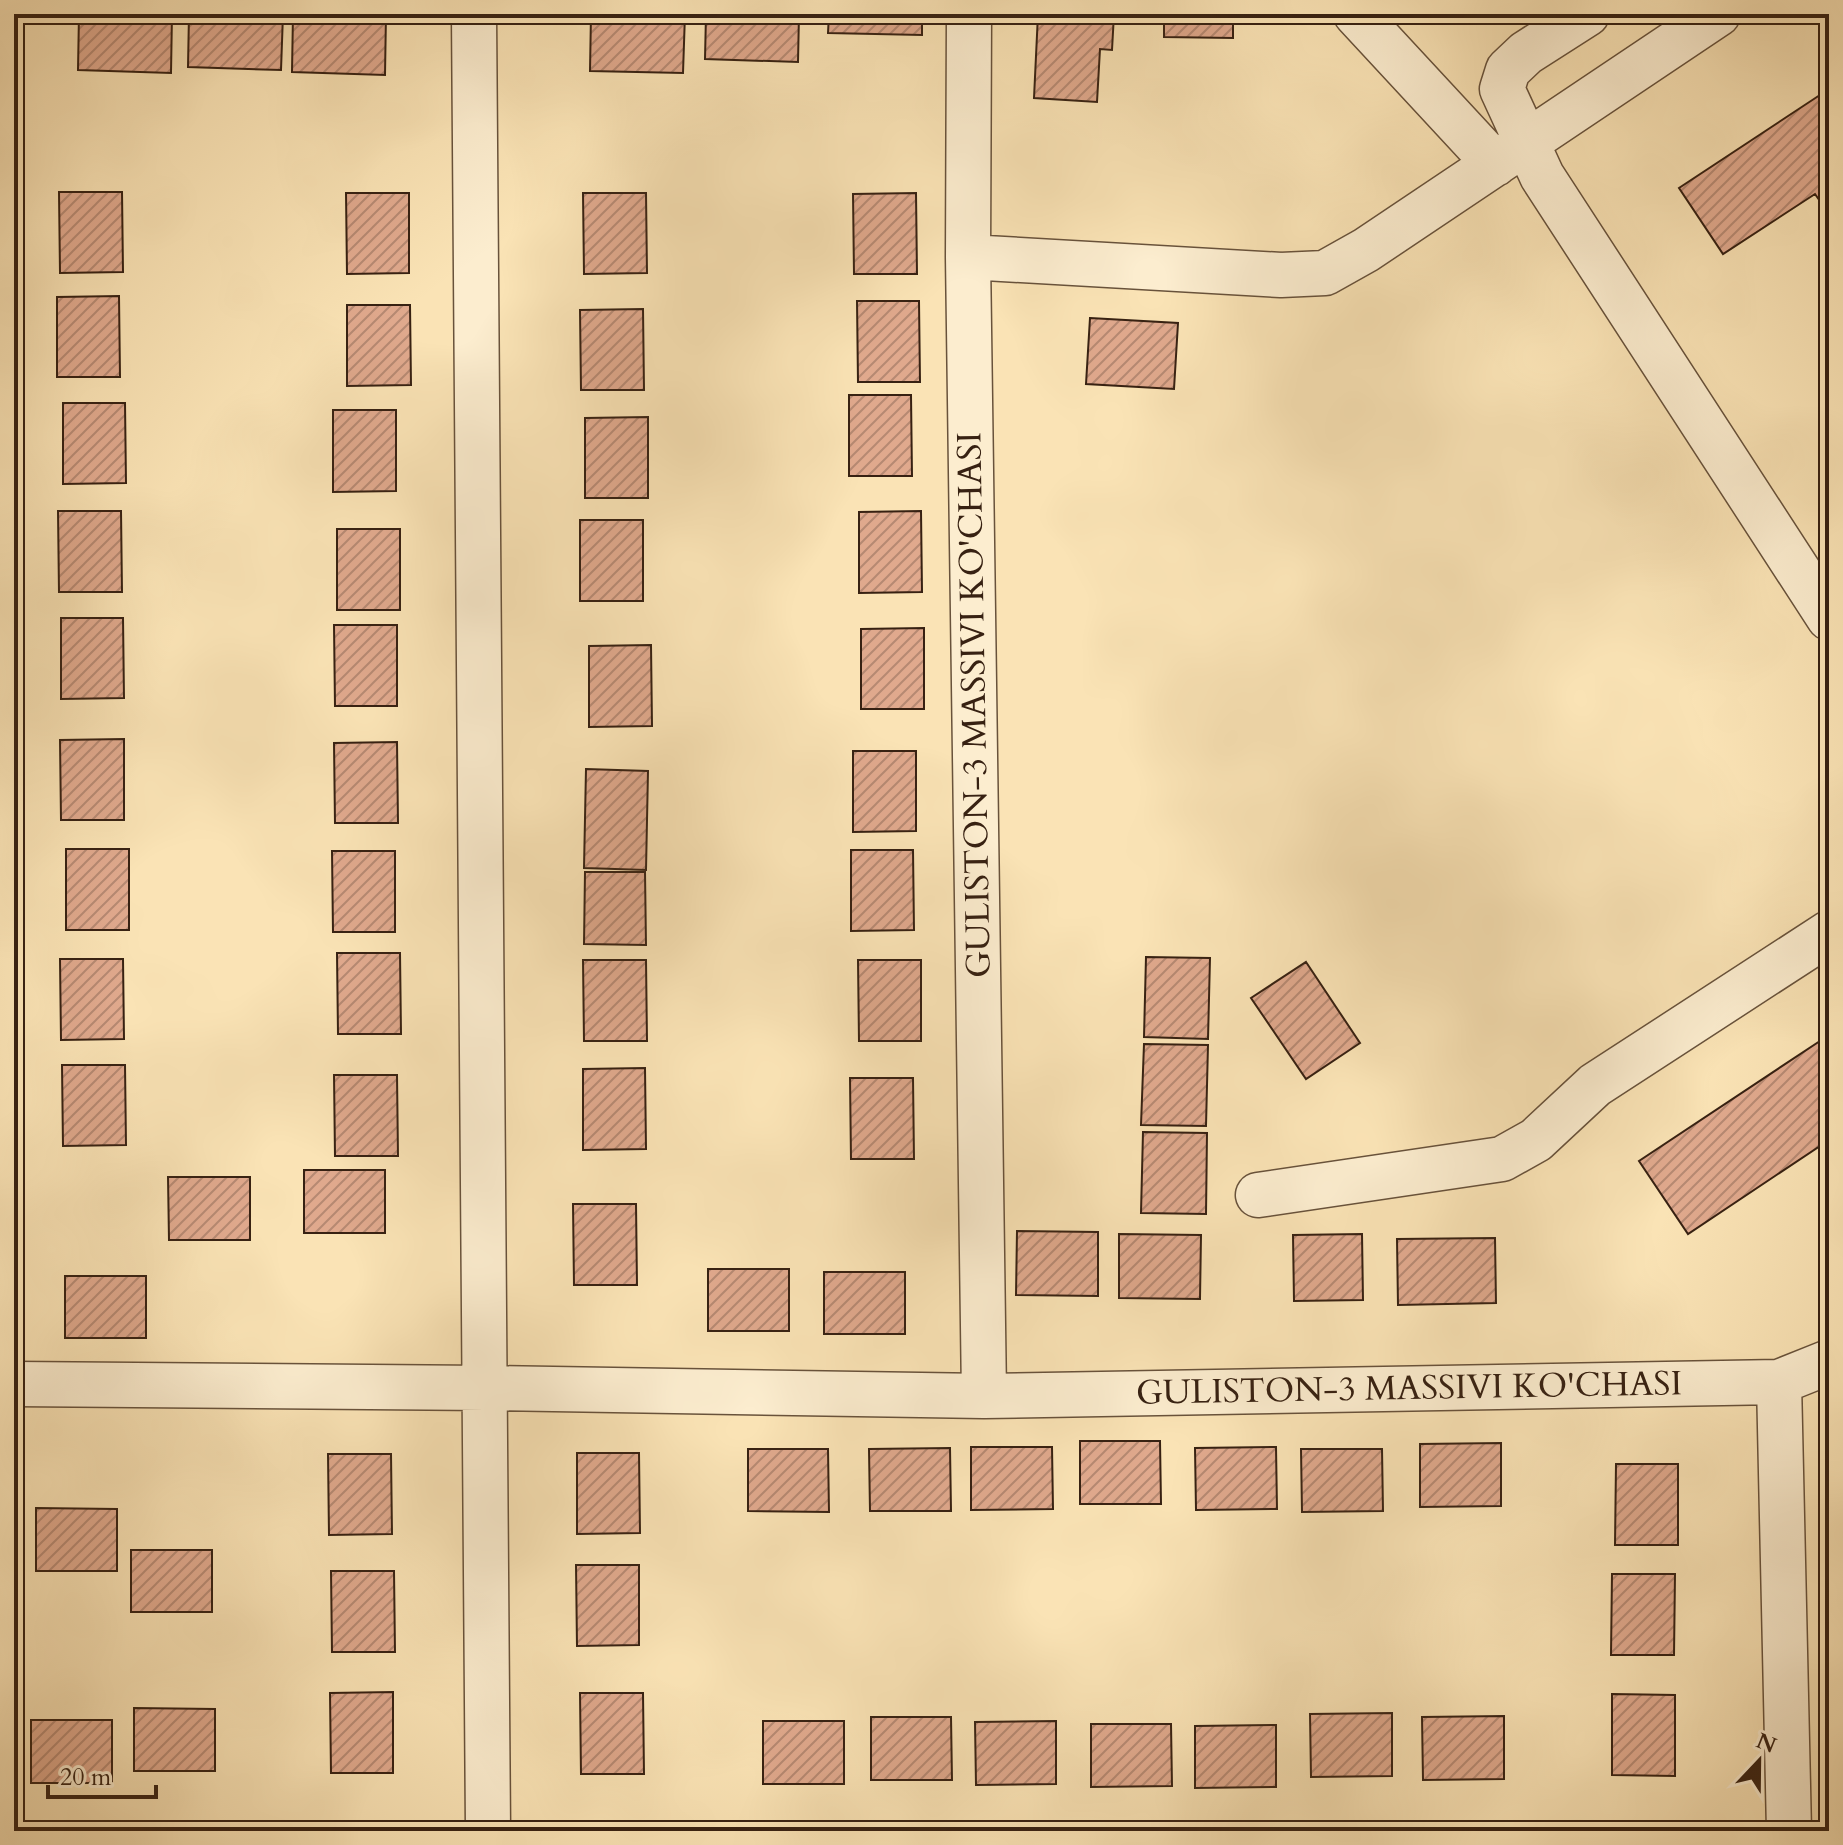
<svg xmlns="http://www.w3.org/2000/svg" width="1843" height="1845" font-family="Cardo,serif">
<defs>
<pattern id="building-hatch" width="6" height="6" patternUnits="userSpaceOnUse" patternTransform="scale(2)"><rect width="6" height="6" fill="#e0a98d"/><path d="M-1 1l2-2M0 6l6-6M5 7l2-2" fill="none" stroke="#b68972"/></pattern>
</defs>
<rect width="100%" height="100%" fill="#fae3b5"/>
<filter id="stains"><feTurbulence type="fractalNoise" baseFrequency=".0025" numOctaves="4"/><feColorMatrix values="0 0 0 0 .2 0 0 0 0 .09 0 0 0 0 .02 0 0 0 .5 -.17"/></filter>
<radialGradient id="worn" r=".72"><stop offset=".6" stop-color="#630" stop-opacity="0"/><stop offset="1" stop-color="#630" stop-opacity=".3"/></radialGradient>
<path fill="url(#building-hatch)" stroke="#372112" stroke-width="2" d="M79,14h93l-1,59 -93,-3z
M189,14h94l-2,56 -93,-3z
M293,14h93l-1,61 -93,-3z
M591,14h94l-2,59 -93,-2z
M706,14h93l-1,48 -93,-3z
M829,14h93v21l-94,-2z
M1038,14h76l-2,36 -12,-1 -3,53 -63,-4z
M1164,14h69v24l-69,-1z
M1829,89v125l-14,-20 -92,60 -44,-66z
M59,192h63l1,80 -63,1z
M346,193h63v80l-62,1z
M583,193h63l1,80 -63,1z
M916,193l1,81h-63l-1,-80z
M119,296l1,81h-63v-80z
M857,301h62l1,81h-62z
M347,305h63l1,80 -64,1z
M643,309l1,81h-63l-1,-80z
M1090,318l88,5 -4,66 -88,-5z
M849,395h62l1,81h-63z
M63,403h62l1,80 -63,1z
M333,410h63v81l-63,1z
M648,417v81h-63v-80z
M58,511h63l1,81h-63z
M921,511l1,81 -63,1v-81z
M580,520h63v81h-63z
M337,529h63v81h-63z
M61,618h62l1,80 -63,1z
M334,625h63v81h-62z
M924,628v81h-63v-80z
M651,645l1,81 -63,1v-81z
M124,739v81h-63l-1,-80z
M397,742l1,81h-63l-1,-80z
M853,751h63v80l-63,1z
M586,769l62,2 -2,99 -62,-2z
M66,849h63v81h-63z
M851,850h62l1,80 -63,1z
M332,851h63v81h-62z
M585,872h60l1,73 -62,-1z
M337,953h63l1,81h-63z
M1146,957l64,1 -2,81 -64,-2z
M60,959h63l1,80 -63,1z
M583,960h63l1,81h-63z
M858,960h63v81h-62z
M1306,962l54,81 -54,36 -55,-81z
M1829,1035v105l-141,94 -49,-73z
M1144,1044l64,1 -2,81 -65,-1z
M62,1065h63l1,80 -63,1z
M645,1068l1,81 -63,1v-81z
M334,1075h63l1,81h-63z
M850,1078h63l1,81h-63z
M1143,1132l64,1 -1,81 -65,-1z
M304,1170h81v63h-81z
M168,1177h82v63h-81z
M573,1204h63l1,81h-63z
M1017,1231l81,1v64l-82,-1z
M1119,1234l82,1 -1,64 -81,-1z
M1362,1234l1,66 -69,1 -1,-66z
M1495,1238l1,65 -98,2 -1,-66z
M708,1269h81v62h-81z
M824,1272h81v62h-81z
M65,1276h81v62h-81z
M1080,1441h80l1,63h-81z
M1501,1443v63l-81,1v-63z
M971,1447h81l1,62 -82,1z
M1276,1447l1,62 -81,1 -1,-62z
M950,1448l1,63h-81l-1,-62z
M748,1449h80l1,63 -81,-1z
M1301,1449h81l1,62 -81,1z
M577,1453h62l1,80 -63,1z
M328,1454h63l1,80 -63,1z
M1616,1464h62v81h-63z
M36,1508l81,1v62h-81z
M131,1550h81v62h-81z
M576,1565h63v80l-62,1z
M331,1571h63l1,81h-63z
M1612,1574h63l-1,81h-63z
M393,1692v81h-62l-1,-80z
M580,1693h63l1,81h-63z
M1612,1694l63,1v81l-63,-1z
M134,1708l81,1v62h-81z
M1392,1713v63l-81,1 -1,-63z
M1504,1716v63l-81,1 -1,-63z
M871,1717h80l1,63h-81z
M31,1720h81v63h-81z
M763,1721h81v63h-81z
M1056,1721v63l-80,1 -1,-63z
M1091,1724h80l1,62 -81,1z
M1276,1725v62l-81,1v-62z"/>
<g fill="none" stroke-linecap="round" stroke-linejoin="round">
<g stroke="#68523b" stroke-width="47">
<path id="minor" d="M474,14l14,1817
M969,14l-1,243 16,1139
M1356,14l139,150
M1587,14l-61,39 -18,17 -6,19 40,87 287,442
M968,257l313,18 44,-2 41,-23 352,-236
M1258,1195l244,-36 34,-19 59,-55 234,-152
M1779,1382l10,449
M14,1384l471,4 499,8 795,-14 50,-20"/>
</g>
<use href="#minor" stroke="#fcedcf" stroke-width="44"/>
</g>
<g text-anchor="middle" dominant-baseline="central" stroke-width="6" stroke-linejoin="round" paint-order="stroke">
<g font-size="34" fill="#372112" stroke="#fcedcf">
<text transform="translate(974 705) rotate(-91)">GULISTON-3 MASSIVI KO'CHASI</text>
<text transform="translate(1409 1388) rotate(-1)">GULISTON-3 MASSIVI KO'CHASI</text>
</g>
</g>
<rect width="1843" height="1845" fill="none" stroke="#fae3b5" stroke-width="48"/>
<rect x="16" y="16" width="1811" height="1813" fill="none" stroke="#372112" stroke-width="4"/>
<rect x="24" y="24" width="1795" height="1797" fill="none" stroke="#372112" stroke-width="2"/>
<g transform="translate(1759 1761) rotate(22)" stroke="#fcedcf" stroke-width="6" paint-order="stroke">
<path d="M0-6L14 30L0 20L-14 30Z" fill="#372112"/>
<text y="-12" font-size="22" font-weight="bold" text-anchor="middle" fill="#372112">N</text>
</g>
<path d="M48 1785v12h108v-12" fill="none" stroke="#372112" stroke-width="4"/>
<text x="60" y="1785" font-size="24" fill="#372112" stroke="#fcedcf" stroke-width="6" paint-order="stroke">20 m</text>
<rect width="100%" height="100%" filter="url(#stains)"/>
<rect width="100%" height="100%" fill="url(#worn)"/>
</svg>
